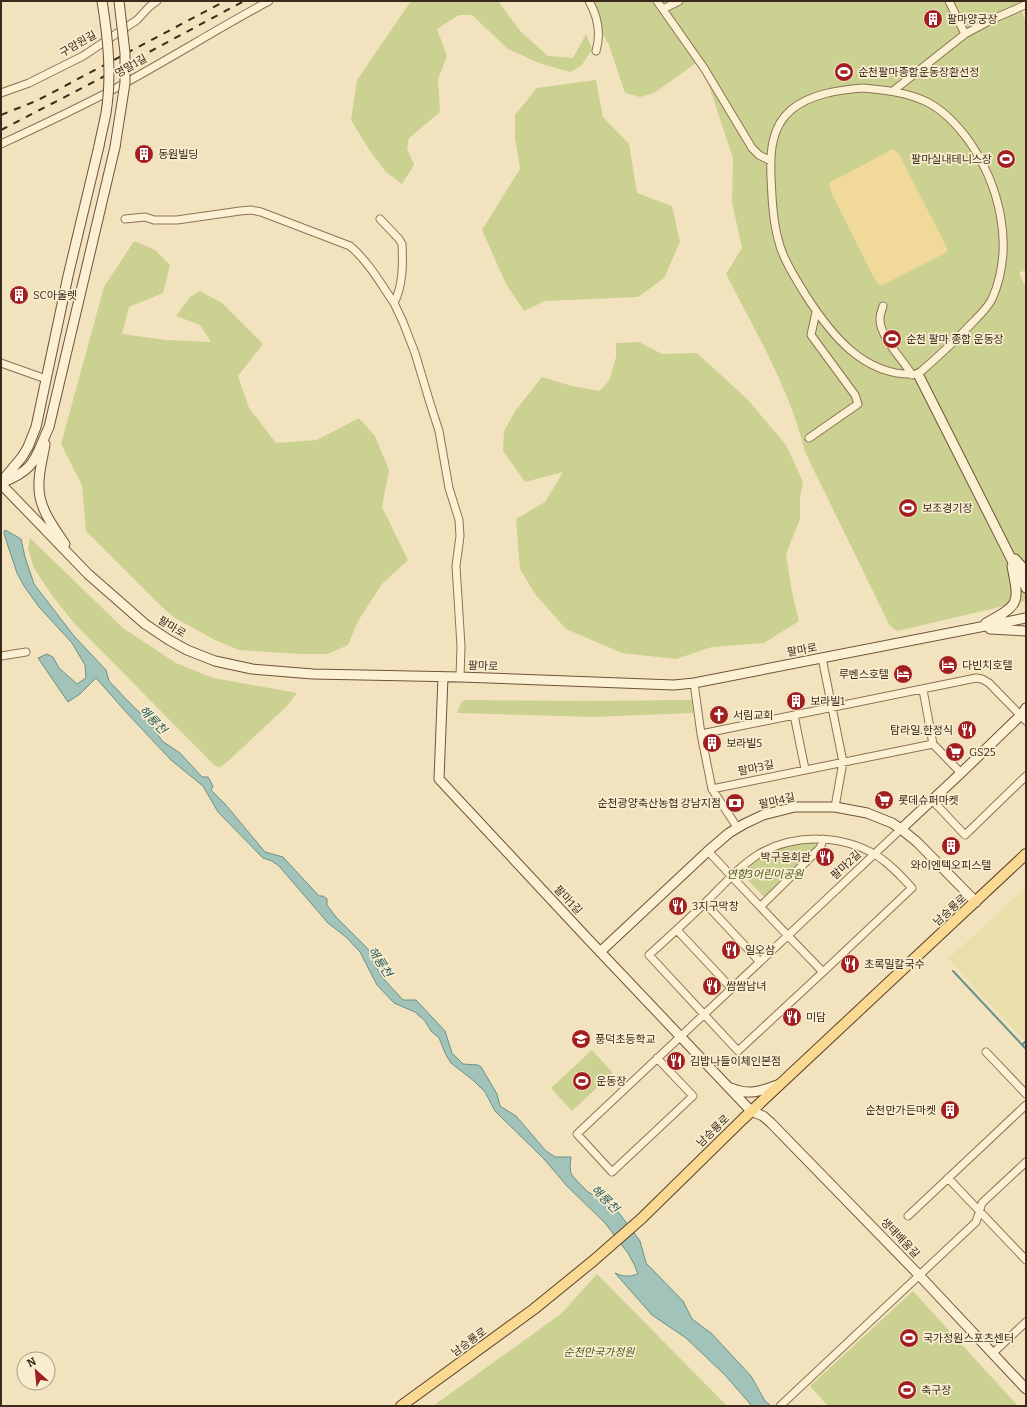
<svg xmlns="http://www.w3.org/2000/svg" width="1027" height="1407" font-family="Bitter,'Noto Sans KR',serif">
<rect width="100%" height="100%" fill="#f2e3be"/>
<path fill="#e9dfab" d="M1026,887v155l-78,-83z"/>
<path fill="#cad191" d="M411,1h87l23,31 27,24 25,2 13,-24 6,15 -10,16 -12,7 -31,-9 -31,-14 -36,-34h-13l-22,14 10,27 -9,23 2,33 -31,26 -2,10 7,17 -12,19 -16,-12 -16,-21 -19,-31 6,-40z
M584,1h434l8,21v248l-7,3 7,15v313l-129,30 -7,-5 -85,-174c-15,-63 -50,-121 -79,-178l16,-26 -10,-46 1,-44 -28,-84 -9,-11 -42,30 -14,4 -15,-4 -16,-48z
M596,80l7,37 26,27 8,49 35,13 8,36 -16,36 -26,19 -93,4 -21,10 -18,-27 -24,-54 38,-61 -5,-32v-22l22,-27z
M134,241l21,9 15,15 -7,28 -34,14 -7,27 44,6 45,2 -11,-17 -24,-9 14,-19 10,-6 22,12 41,41 -25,32 11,32 27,35 41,-3 42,-22 16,18 14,34 -7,37 26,53 -26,24 -24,37 -10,24 -20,9h-29l-60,-4 -24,-10 -40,-22 -13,-11 -76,-76 -4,-46 -21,-41 43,-157z
M639,342l23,12 35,-1 51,47 38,45 17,37 -3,16v21l-14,35 6,38 7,29 -35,22 -52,4 -36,12 -54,-6 -56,-24 -31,-35 -15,-25 -4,-50 29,-17 18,-30 -38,10 -22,-31 1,-20 12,-21 26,-33 30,9 27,5 10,-10 7,-24v-14z
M30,538l93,90 53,35 37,15 84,15 -10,13 -61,57 -6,4 -5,-1 -141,-143 -23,-29 -17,-26 -6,-19z
M464,700l121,1 107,-1 1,13 -100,4 -136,-4 4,-10z
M814,841l2,5 -52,51 -23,-24c13,-11 29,-23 46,-27 9,-3 18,-4 27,-5z
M592,1050l21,23 -41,38 -21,-23z
M597,1274l130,132h-294l129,-93z
M913,1291l105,115h-190l-18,-20z"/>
<path fill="#f1da99" d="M893,149l6,5 48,94v4l-66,34 -7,-8 -43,-86 -2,-9z"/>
<path fill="#a2c3ba" stroke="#689288" d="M5,530l16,9 4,18 9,27 40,52 32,34 3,11 18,19 25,25 10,16 18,12 22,24h6l5,9 -2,4 14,14 40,48 18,5 36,39h4l4,3v6l9,12 32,32 13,27 22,24h13l29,31 7,22 11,11 15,1 3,2 16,27 3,12 16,10 30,35 9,6h16l-1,9 1,8 6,7 11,11 25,13 27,36 6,22 37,38 9,18 19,14 40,43 14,25 6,5h-19l-27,-31 -39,-37 -34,-23 -37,-42c8,4 14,4 23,1l-4,-10 -6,-11 -23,-30 -38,-37 -23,-27 -49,-48 -10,-19 -11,-11 -23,-18 -5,-8 -7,-17 -8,-7 -6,-10 -10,-9 -21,-9 -17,-18 -17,-33 -14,-15 -18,-14 -49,-57 -7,-5 -9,-3 -45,-46 -15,-26 -32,-26 -45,-48 -30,-34 -16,16 -12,8 -30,-44 9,-4 6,3 6,11 18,16 9,-6 -1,-13 -13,-22 -33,-36 -15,-21 -7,-13 -10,-30 -3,-10z"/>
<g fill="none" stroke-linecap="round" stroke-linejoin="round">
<path stroke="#689288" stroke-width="2" d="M953,971l73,78
M1022,1045l4,-4"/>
<g stroke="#8c7355" stroke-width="9">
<path id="street" d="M589,1c9,16 12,33 7,50
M657,1l47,67 48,80 7,7 12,6
M663,9l16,-8
M965,34l28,-15 32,-14
M863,88c22,2 43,4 64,14 18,9 31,24 42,39 31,45 46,106 23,158 -4,8 -11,15 -17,21 -18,19 -37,37 -57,54 -53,4 -87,-39 -113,-80 -9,-15 -20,-31 -25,-48 -7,-22 -8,-46 -9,-69 -1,-24 0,-50 20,-67 19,-16 47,-20 72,-22z
M893,91l72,-57 -16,-33
M1,93l28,-10 54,-27 54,-36 12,-13 8,-6
M1,144c39,-18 77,-36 115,-56 52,-28 101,-59 153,-87
M125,219l20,-2 9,3h23l63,-9 11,-1 10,2 89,34c18,15 31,38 44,57
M380,219l19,20 3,5c1,20 1,42 -8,59l9,19 12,31 15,50 9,28 10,57 10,32 1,16 -4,30 5,80 -1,31
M883,306c-1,4 -3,8 -3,12 -1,19 23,41 32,57
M1,363l45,16
M809,438l49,-34 -3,-9 -44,-60 5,-23
M1,656l25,-4
M822,658l21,104 -8,45
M694,683l7,51
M923,690l10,54 28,29
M794,715l11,54
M712,789l221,-45
M932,800l33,35 61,-59
M737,827l-25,-38 -11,-55 275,-56 6,1 7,4 37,38
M708,851c38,41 76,81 115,121l-85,79 -89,-96c21,-19 42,-38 62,-58 15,-15 30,-32 48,-43 35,-20 82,-20 117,1 14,9 25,21 36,33l-89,84
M705,903l55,59
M761,906l58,-57 2,-3 2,-7
M677,930l55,59
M986,1052l40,42
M657,1058l36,38 -81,76 -35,-38 324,-305
M948,1178l78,82
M908,1216l118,-111
M993,1353l33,-31
M780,1406l196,-184 6,-19 44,-41"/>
</g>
<g stroke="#6e5338" stroke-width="11">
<path id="secondary" d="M918,374l108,214
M45,444c-2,14 -7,29 -6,44 0,20 15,40 26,56
M2,481l20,-24 6,-10 8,-20 32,-151 31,-130
M1,483c36,-14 33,-24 48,-56l66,-280
M1,484l87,90 57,50 24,16 18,10 28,11 37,8 61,5 147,3 214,8 20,-2 332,-65
M1015,559l11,12
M986,623c35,-19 33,-20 26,-57
M990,629l36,2
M443,677l-4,102 149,160 163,172 12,5 8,7 148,152 107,114
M901,829l60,-56 60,-58 5,-7
M600,952l108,-101 21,-18 15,-9 19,-9 32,-8h40l32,6 25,10 9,6 16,13 59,60
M731,1088c19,8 30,3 49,-4"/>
</g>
<g stroke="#5a402a" stroke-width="12">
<path id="primary" d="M401,1406l133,-97 59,-48 48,-42 102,-100 283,-265"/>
</g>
<use href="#street" stroke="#fcf0d3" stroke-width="7"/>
<use href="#secondary" stroke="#fcf0d3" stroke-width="9"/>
<use href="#primary" stroke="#fad992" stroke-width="10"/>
<path stroke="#3a2a1b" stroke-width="2" stroke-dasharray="7 7" stroke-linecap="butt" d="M1,115l35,-14 23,-12 166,-88
M1,130l85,-44 158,-85"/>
<g stroke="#6e5338" stroke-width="11" stroke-linecap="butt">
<path id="secondary-bridge" d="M99,146c2,-11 5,-22 7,-33 6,-37 2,-75 -4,-112
M115,147l10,-64v-30l-6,-52"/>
</g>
<use href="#secondary-bridge" stroke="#fcf0d3" stroke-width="9"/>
</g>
<defs>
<g id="building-disc" transform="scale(1)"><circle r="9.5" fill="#a11f20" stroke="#f9edcf"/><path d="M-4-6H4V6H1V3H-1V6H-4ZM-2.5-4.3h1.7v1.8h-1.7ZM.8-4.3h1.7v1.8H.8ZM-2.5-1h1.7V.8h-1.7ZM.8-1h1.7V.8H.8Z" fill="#fff"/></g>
<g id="stadium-disc" transform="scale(1)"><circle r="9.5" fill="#a11f20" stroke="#f9edcf"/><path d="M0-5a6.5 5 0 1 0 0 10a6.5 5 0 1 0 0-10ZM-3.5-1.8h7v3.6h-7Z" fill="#fff"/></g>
<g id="hotel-disc" transform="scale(1)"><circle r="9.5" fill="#a11f20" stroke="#f9edcf"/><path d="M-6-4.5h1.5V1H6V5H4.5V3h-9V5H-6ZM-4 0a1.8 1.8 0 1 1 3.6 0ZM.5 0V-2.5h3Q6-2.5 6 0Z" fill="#fff"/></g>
<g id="church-disc" transform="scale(1)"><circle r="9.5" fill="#a11f20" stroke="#f9edcf"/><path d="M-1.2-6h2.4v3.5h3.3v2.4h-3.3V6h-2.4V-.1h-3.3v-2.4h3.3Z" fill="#fff"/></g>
<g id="restaurant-disc" transform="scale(1)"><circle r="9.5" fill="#a11f20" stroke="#f9edcf"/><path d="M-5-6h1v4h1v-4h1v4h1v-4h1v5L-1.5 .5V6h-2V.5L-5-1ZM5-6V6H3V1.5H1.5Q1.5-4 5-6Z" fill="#fff"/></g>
<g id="supermarket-disc" transform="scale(1)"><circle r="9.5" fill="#a11f20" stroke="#f9edcf"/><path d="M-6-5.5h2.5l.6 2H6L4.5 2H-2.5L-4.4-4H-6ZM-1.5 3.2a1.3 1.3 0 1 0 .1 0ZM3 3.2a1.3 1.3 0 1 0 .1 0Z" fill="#fff"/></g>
<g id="bank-disc" transform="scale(1)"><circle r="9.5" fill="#a11f20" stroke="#f9edcf"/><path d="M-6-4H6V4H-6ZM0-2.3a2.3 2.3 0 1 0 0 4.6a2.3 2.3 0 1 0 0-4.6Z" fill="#fff"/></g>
<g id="school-disc" transform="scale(1)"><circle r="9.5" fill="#a11f20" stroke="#f9edcf"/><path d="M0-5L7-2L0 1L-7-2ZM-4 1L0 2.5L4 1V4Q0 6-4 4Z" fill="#fff"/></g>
</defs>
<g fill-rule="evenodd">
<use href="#building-disc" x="933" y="19"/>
<use href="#stadium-disc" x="844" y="72"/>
<use href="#building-disc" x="144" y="154"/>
<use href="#stadium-disc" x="1006" y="159"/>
<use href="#building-disc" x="19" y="295"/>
<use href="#stadium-disc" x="892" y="339"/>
<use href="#stadium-disc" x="908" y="508"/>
<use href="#hotel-disc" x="948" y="665"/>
<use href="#hotel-disc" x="903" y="674"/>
<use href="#building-disc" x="796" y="701"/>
<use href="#church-disc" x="719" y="715"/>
<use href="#restaurant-disc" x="967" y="730"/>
<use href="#building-disc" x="712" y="743"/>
<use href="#supermarket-disc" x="955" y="752"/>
<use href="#supermarket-disc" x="884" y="800"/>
<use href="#bank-disc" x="735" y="803"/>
<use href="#building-disc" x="951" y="846"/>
<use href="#restaurant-disc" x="825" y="857"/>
<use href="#restaurant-disc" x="678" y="906"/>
<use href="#restaurant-disc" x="731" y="950"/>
<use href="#restaurant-disc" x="850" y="964"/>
<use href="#restaurant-disc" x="712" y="986"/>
<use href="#restaurant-disc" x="792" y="1017"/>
<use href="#school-disc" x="581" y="1039"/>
<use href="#restaurant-disc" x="676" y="1061"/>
<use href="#stadium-disc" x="582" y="1081"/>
<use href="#building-disc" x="950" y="1110"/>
<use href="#stadium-disc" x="909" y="1338"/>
<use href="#stadium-disc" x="907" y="1390"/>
</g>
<g text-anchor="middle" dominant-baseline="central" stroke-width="3.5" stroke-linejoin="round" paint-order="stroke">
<g font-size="11" fill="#3a2a1b" stroke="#f9edcf" text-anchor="start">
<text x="947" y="19">팔마양궁장</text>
<text x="858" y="72">순천팔마종합운동장환선정</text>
<text x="158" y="154">동원빌딩</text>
<text x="992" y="159" text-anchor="end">팔마실내테니스장</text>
<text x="33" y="295">SC아울렛</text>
<text x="906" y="339">순천 팔마 종합 운동장</text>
<text x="922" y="508">보조경기장</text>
<text x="962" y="665">다빈치호텔</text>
<text x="889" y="674" text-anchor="end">루벤스호텔</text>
<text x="810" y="701">보라빌1</text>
<text x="733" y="715">서림교회</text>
<text x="953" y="730" text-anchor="end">탐라일.한정식</text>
<text x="726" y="743">보라빌5</text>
<text x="969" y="752">GS25</text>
<text x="898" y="800">롯데슈퍼마켓</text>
<text x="721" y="803" text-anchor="end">순천광양축산농협 강남지점</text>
<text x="811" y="857" text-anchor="end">박구윤회관</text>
<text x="951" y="865" text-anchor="middle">와이엔텍오피스텔</text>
<text x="692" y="906">3지구막창</text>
<text x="745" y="950">일오삼</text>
<text x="864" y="964">초록밀칼국수</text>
<text x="726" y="986">쌈쌈남녀</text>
<text x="806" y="1017">미담</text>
<text x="595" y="1039">풍덕초등학교</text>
<text x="690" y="1061">김밥나들이체인본점</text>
<text x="596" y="1081">운동장</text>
<text x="936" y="1110" text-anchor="end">순천만가든마켓</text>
<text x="923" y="1338">국가정원스포츠센터</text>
<text x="921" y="1390">축구장</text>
</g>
<g font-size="11" fill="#3a2a1b" stroke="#f9edcf">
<text transform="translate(78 44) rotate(-30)">구암원길</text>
<text transform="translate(131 66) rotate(-30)">명말1길</text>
<text transform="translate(172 627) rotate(31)">팔마로</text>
<text transform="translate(802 650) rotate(-11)">팔마로</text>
<text transform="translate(483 666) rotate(2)">팔마로</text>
<text transform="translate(756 768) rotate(-12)">팔마3길</text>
<text transform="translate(777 801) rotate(-13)">팔마4길</text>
<text transform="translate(846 865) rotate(-43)">팔마2길</text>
<text transform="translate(568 900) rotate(47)">팔마1길</text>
<text transform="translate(950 910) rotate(-43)">남승룡로</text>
<text transform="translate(713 1131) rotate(-44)">남승룡로</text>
<text transform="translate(900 1238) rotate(46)">생태배움길</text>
<text transform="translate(469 1342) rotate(-36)">남승룡로</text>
</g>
<g font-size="11" font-style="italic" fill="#4a5920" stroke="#f9edcf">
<text x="765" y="874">연향3어린이공원</text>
<text x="599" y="1352">순천만국가정원</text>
</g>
<g font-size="12" font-style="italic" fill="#295c59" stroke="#f9edcf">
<text transform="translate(153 720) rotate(46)">해룡천</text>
<text transform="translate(380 962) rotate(57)">해룡천</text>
<text transform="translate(605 1199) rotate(44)">해룡천</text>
</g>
</g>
<rect width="1027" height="1407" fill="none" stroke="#3a2a1b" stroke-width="4"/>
<g transform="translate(36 1371) rotate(333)"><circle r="19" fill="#f9edcf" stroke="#ad9f87"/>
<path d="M0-3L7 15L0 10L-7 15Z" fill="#a11f20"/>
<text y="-6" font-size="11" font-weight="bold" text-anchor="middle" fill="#3a2a1b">N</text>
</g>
</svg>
